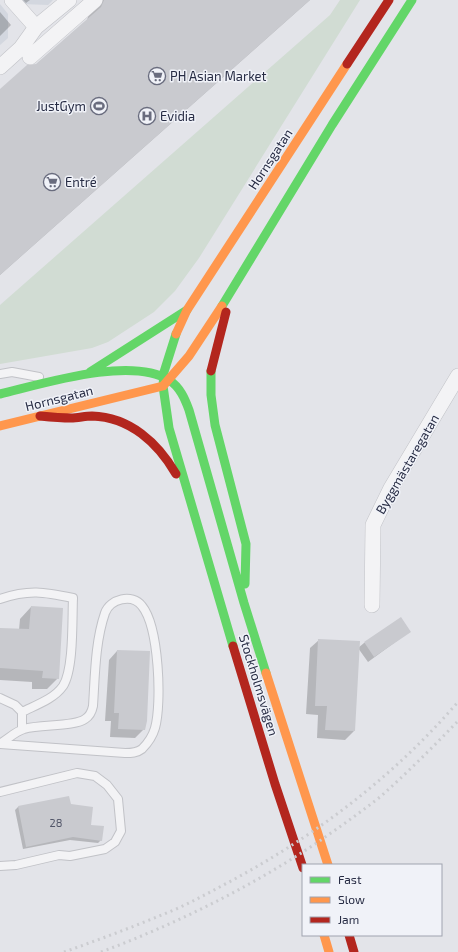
<svg xmlns="http://www.w3.org/2000/svg" width="458" height="952" font-family="'Exo 2',sans-serif">
<rect width="100%" height="100%" fill="#e3e4e9"/>
<path fill="#d3d7df" d="M19,0h34l-5,5 -26,-1z
M0,4l8,10v24l-8,7z"/>
<path fill="#d1dcd3" d="M340,0h20l-161,258 -24,33 -21,21 -46,30 -16,6 -92,16v-59l330,-290z"/>
<path fill="#0003" d="M23,0h7l-4,3z
M103,0h207l-310,275v-184l36,-26 51,-45 2,-6z
M0,12l11,13 -11,11z
M31,607l27,71 -11,11h-15v-7l-32,-2v-51l19,1 1,-11z
M409,632l-41,30 -10,-14 6,-5z
M319,640l35,91 -9,9 -28,-2 1,-23 -12,-1 4,-66z
M117,651l27,78 -9,9 -25,-1 1,-16h-6l4,-61z
M70,805l31,35 -3,3 -28,-3 -47,9 -8,-39 3,-3z"/>
<path fill="#c9cacf" d="M104,0h206l-310,275v-186l27,-24 9,-1 65,-57z
M31,606l32,2 -4,71 -17,-1 1,-7 -43,-3v-40l29,1z
M401,617l10,15 -37,25 -10,-15z
M318,639l42,2 -5,90 -30,-1 2,-24h-12z
M117,650l33,1 -3,70 -2,9 -27,-1 1,-16h-5z
M69,796l2,8 22,3 -2,18 13,1 -2,15 -29,-4 -47,10 -8,-41z"/>
<g fill="none" stroke-linecap="round" stroke-linejoin="round">
<g stroke="#c1c2c7" stroke-width="10">
<path id="lane" d="M0,374l12,-2 27,5
M0,599c29,-10 44,-7 73,-1 -1,21 1,71 -10,88 -9,13 -27,19 -41,26
M0,698l15,7 7,7v17
M0,744l125,9c6,0 12,0 17,-4 5,-5 11,-14 13,-21 7,-25 4,-101 -13,-122 -10,-13 -32,-7 -37,7 -10,29 -10,63 -12,93 -1,5 -3,10 -8,13 -11,8 -45,5 -61,10 -8,2 -16,10 -23,14
M0,792l77,-19 18,3 12,9 11,14 3,32 -6,11 -10,7 -35,7 -11,-1 -43,10 -16,1"/>
</g>
<g stroke="#c1c2c7" stroke-width="16">
<path id="street" d="M12,0l24,27
M30,57l65,-57
M0,67l21,-19 15,-21 33,-27
M372,605l1,-80 18,-37 67,-112"/>
</g>
<use href="#lane" stroke="#f3f3f5" stroke-width="8"/>
<use href="#street" stroke="#f3f3f5" stroke-width="15"/>
<path stroke="#63d668" stroke-width="9" d="M222,306l110,-181 80,-125
M176,334l-12,38 -1,14 6,42 64,218
M211,371v24l4,30 31,119 -1,40
M90,372l97,-62
M0,394c42,-10 130,-38 169,-14 11,7 16,19 20,30
M189,410l55,193 22,70"/>
<path stroke="#ff974d" stroke-width="9" d="M176,334l11,-24 160,-246
M0,426l163,-40 26,-30 33,-50
M266,673l62,192
M324,935l5,17"/>
<path stroke="#b3261e" stroke-width="9" d="M347,64l42,-64
M211,371l15,-59
M40,416c10,1 20,2 31,2 7,0 14,-2 21,-2 38,1 66,27 84,58
M233,646l42,138 28,84
M349,935l5,17"/>
<path stroke="#cbccd0" stroke-width="3" stroke-dasharray="2 4" stroke-linecap="butt" d="M64,952c37,-13 74,-27 110,-42 20,-9 38,-19 57,-29 87,-47 162,-104 227,-179
M101,952c77,-29 152,-66 220,-112 20,-14 40,-28 59,-43 27,-24 53,-50 78,-76"/>
</g>
<defs>
<g id="supermarket-ring" transform="scale(0.9)"><circle r="9.5" fill="#f0f2f8" stroke="#696c7e" stroke-width="1.5"/><path d="M-6-5.5h2.5l.6 2H6L4.5 2H-2.5L-4.4-4H-6ZM-1.5 3.2a1.3 1.3 0 1 0 .1 0ZM3 3.2a1.3 1.3 0 1 0 .1 0Z" fill="#696c7e"/></g>
<g id="stadium-ring" transform="scale(0.9)"><circle r="9.5" fill="#f0f2f8" stroke="#696c7e" stroke-width="1.5"/><path d="M0-5a6.5 5 0 1 0 0 10a6.5 5 0 1 0 0-10ZM-3.5-1.8h7v3.6h-7Z" fill="#696c7e"/></g>
<g id="hospital-ring" transform="scale(0.9)"><circle r="9.5" fill="#f0f2f8" stroke="#696c7e" stroke-width="1.5"/><path d="M-5-5h3v3.5h4V-5h3V5h-3V1.5h-4V5h-3Z" fill="#696c7e"/></g>
</defs>
<g fill-rule="evenodd">
<use href="#supermarket-ring" x="157" y="76"/>
<use href="#stadium-ring" x="99" y="106"/>
<use href="#hospital-ring" x="147" y="116"/>
<use href="#supermarket-ring" x="52" y="182"/>
</g>
<g text-anchor="middle" dominant-baseline="central" stroke-width="3" stroke-linejoin="round" paint-order="stroke">
<g font-size="11" fill="#515568">
<text x="56" y="822">28</text>
</g>
<g font-size="13" fill="#272c44" stroke="#f0f2f8" text-anchor="start">
<text x="170" y="76">PH Asian Market</text>
<text x="86" y="106" text-anchor="end">JustGym</text>
<text x="160" y="116">Evidia</text>
<text x="65" y="182">Entré</text>
</g>
<g font-size="13" fill="#272c44" stroke="#f0f2f8">
<text transform="translate(270 159) rotate(-57)">Hornsgatan</text>
<text transform="translate(59 398) rotate(-14)">Hornsgatan</text>
<text transform="translate(407 464) rotate(-60)">Byggmästaregatan</text>
<text transform="translate(259 685) rotate(73)">Stockholmsvägen</text>
</g>
</g>
<rect x="302" y="864" width="140" height="72" fill="#f0f2f8" stroke="#a0a3b0"/>
<rect x="310" y="877" width="20" height="6" fill="#63d668" stroke="#a0a3b0"/>
<text x="338" y="884" font-size="12" fill="#272c44">Fast</text>
<rect x="310" y="897" width="20" height="6" fill="#ff974d" stroke="#a0a3b0"/>
<text x="338" y="904" font-size="12" fill="#272c44">Slow</text>
<rect x="310" y="917" width="20" height="6" fill="#b3261e" stroke="#a0a3b0"/>
<text x="338" y="924" font-size="12" fill="#272c44">Jam</text>
</svg>
